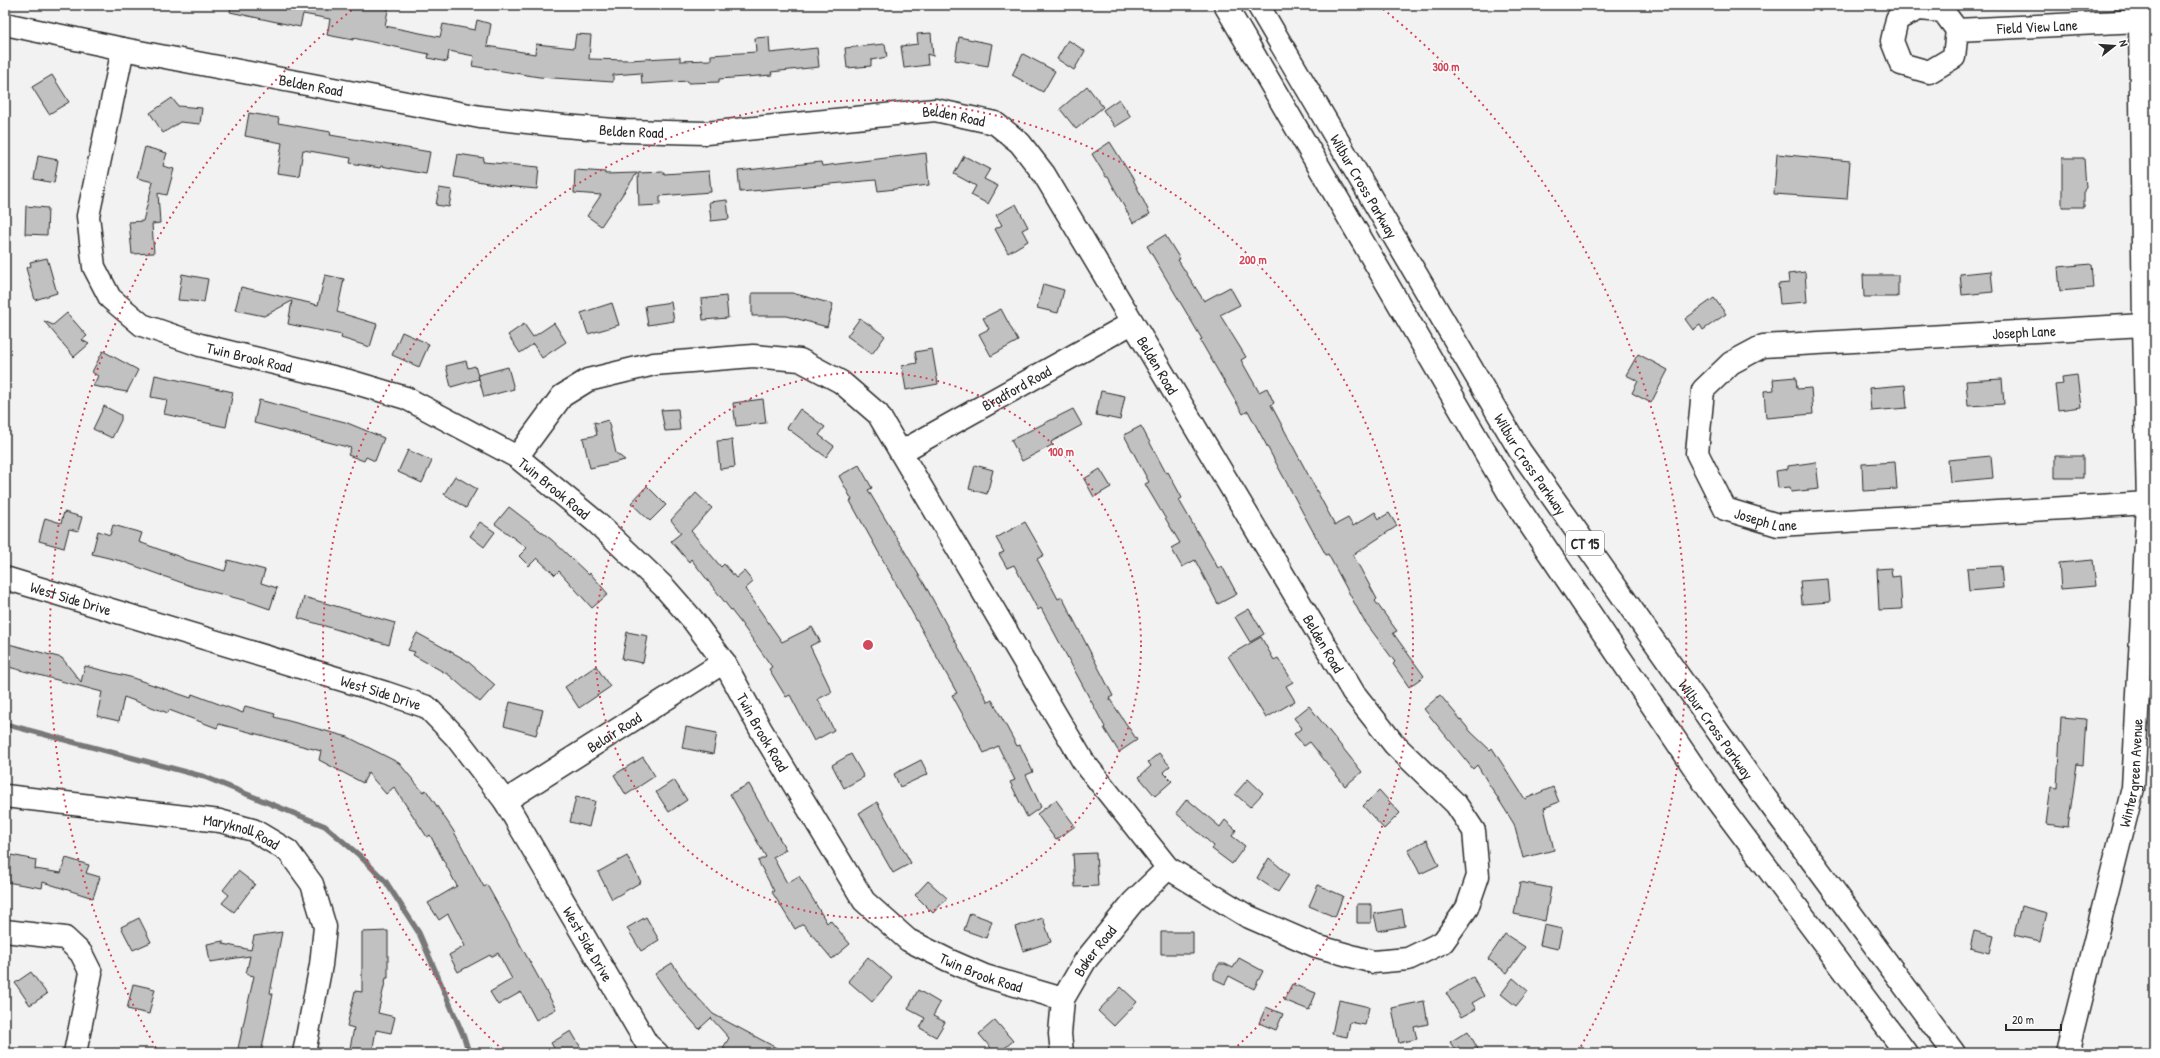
<svg xmlns="http://www.w3.org/2000/svg" width="2160" height="1058" font-family="'Patrick Hand',sans-serif">
<rect width="100%" height="100%" fill="#f2f2f2"/>
<filter id="ink" filterUnits="userSpaceOnUse"><feTurbulence type="fractalNoise" baseFrequency=".025" numOctaves="2"/><feDisplacementMap in="SourceGraphic" scale="8" xChannelSelector="R" yChannelSelector="G"/><feConvolveMatrix kernelMatrix="1 2 1 2 8 2 1 2 1" color-interpolation-filters="sRGB"/></filter>
<g filter="url(#ink)">
<g fill="none" stroke-linecap="round" stroke-linejoin="round">
<path stroke="#787878" stroke-width="5.5" d="M5,724l200,53 120,49 34,29 27,27 33,51 45,104 5,16"/>
</g>
<path fill="#c1c1c1" stroke="#2b2b2b" d="M231,5h158l-4,21 55,11 3,-13 32,6 2,-10 14,4 -4,22 48,8 1,-10 38,4 2,-14 15,1 -2,24 40,1 51,-3v4l31,-1v-5l45,-3 -1,-14 14,-1 1,16 47,-5 2,19 -48,5 1,3 -53,4v3l-31,1v-2l-46,3 -1,-11 -28,2v7l-74,-5 -67,-11 2,-10 -25,-5 -2,11 -19,-4 1,-4 -76,-16v2l-26,-5 3,-16 -27,-5 -3,13 -70,-15z
M931,33l2,23 -6,-2 1,11 -24,3 -3,-22 17,-2 -1,-10z
M959,37l33,7 -4,22 -33,-6z
M1068,40l17,11 -11,19 -17,-11z
M885,44l2,13 -16,3v6l-24,2 -2,-20z
M1023,54l32,17 -12,21 -31,-17z
M52,75l17,27 -20,12 -17,-27z
M1087,86l16,21 -27,22 -16,-20z
M172,98l6,8 24,2 -2,16 -20,-2 -17,11 -13,-20z
M1119,99l12,18 -16,10 -12,-17z
M249,113l30,5 -1,5 53,9 -1,3 100,17 -4,22 -45,-8 -1,2 -30,-5 1,-5 -48,-8 -4,26 -22,-3 5,-30 -37,-7z
M1110,142l22,35 18,37 -17,9 -25,-46h-2l-14,-23z
M145,147l22,6 -4,13 11,3 -7,26 -9,-2 2,30 -8,1 2,29 -22,1 -3,-32 14,-1 10,-39 -16,-4z
M926,153l3,32 -51,6 -2,-11 -136,12 -2,-21 83,-9 1,4z
M458,154l26,4 -1,4 56,5 -2,22 -32,-3 -51,-9z
M1777,154l73,7 -3,38 -73,-5z
M38,156l20,4 -4,23 -20,-4z
M964,156l26,13 -6,10 14,7 -10,18 -17,-9 5,-9 -22,-12z
M2062,158h22l2,30 -2,2v17h-22z
M575,170l30,2v2l32,-1 -36,53 -14,-10 14,-21 -27,-2z
M709,171l2,21 -51,4v9l-21,1 -1,-33 26,-1v2z
M439,188l13,2 -3,17 -13,-2z
M727,200l2,19 -18,2 -2,-19z
M1016,204l12,23 -6,3 6,11 -20,12 -13,-24 7,-4 -6,-10z
M26,206l22,2 -1,27 -22,-1z
M1165,235l15,24 -2,1 26,41 26,-14 10,18 -20,10 26,42 -5,3 18,32 8,-4 7,15 -3,2 64,120 13,-7 5,8 22,-14 4,7 10,-6 8,13 -44,29 24,44 -2,2 22,30 -4,2 31,43 -15,11 -16,-23 2,-2 -32,-43 -35,-65 -2,1 -16,-29 -62,-115 -5,3 -43,-74 2,-1 -55,-93z
M47,258l10,35 -22,7 -9,-32 5,-2 -1,-4z
M2091,264l2,24 -33,3 -2,-24z
M1991,271l2,21 -31,3 -2,-21z
M1805,272l2,30 -27,2 -2,-20 11,-1 -1,-9z
M182,274l26,5 -4,23 -26,-2z
M325,275l19,4 -7,33 40,12 -7,23 -29,-9 1,-3 -54,-11 4,-23 -28,15 -29,-6 6,-23 77,18z
M1863,275h35v22h-34z
M1043,284l21,6 -6,23 -21,-5z
M752,293h40l41,11 -6,23 -40,-11h-35z
M726,296l2,22 -25,2 -2,-21z
M1714,298l12,16 -23,16 -3,-5 -7,5 -8,-11z
M671,302l3,19 -26,4 -3,-19z
M612,303l7,22 -31,9 -7,-21z
M1001,309l17,32 -27,15 -12,-22 10,-5 -6,-11z
M67,313l20,23 -5,4 7,4 -15,13 -30,-36 9,4z
M860,318l25,18 -13,18 -25,-18z
M554,323l12,19 -24,16 -9,-14 -13,9 -12,-18 16,-11 9,13z
M402,332l27,12 -10,23 -27,-12z
M932,349l6,35 -32,6 -4,-24 15,-3 -2,-11z
M103,351l35,19 -11,22 -34,-6 5,-10 -6,-4z
M1638,354l30,16 -17,33 -19,-10 6,-12 -12,-6z
M466,361l2,7 7,-2 4,13 -28,8 -5,-21z
M508,367l6,22 -30,8 -6,-22z
M155,375l78,17 -7,35 -62,-13 3,-14 -16,-3z
M2077,375l4,32 -23,3 -3,-25 8,-1 -1,-7z
M1796,377l1,12 14,-1 2,26 -47,4 -2,-27 10,-1 -1,-11z
M2002,379l2,25 -36,2 -2,-25z
M1905,385l2,23 -36,3 -2,-23z
M1101,391l24,5 -5,24 -24,-5z
M763,399l3,24 -30,3 -3,-23z
M259,400l86,22 39,16 -9,23 -9,-4 -2,4 -16,-6 3,-7 -97,-25z
M104,406l17,9v5l-9,18 -19,-9z
M678,409l2,21 -15,1 -4,-21z
M800,409l25,18 -6,8 15,11 -8,11 -39,-29z
M1073,409l9,16 -31,17 1,3 -30,16 -11,-21z
M608,420l8,33 9,7 -35,8 -7,-30 14,-3 -3,-13 4,1z
M1141,426l25,47 2,-1 14,26 -3,2 39,68 4,-2 15,28 -19,10 -23,-44 -13,7 -11,-19 9,-5 -35,-59 4,-2 -25,-47z
M732,440l3,27 -15,2 -3,-28z
M408,450l24,11 -10,22 -24,-11z
M1991,456l2,22 -43,4 -2,-22z
M2055,456h28v22h-28z
M1816,462l3,27 -28,3 -1,-5 -12,1 -2,-17 12,-2v-3z
M1895,462l2,27 -34,2 -1,-27z
M859,465l13,23 -4,2 58,97 62,115 4,-2 25,46 3,-1 13,27 -7,3 15,32 -14,10 -17,-35 5,-2 -17,-34 -14,7 -32,-58 5,-2 -107,-192 2,-1 -13,-24z
M975,465l18,5 -6,24 -18,-5z
M1100,469l11,18 -17,10 -10,-18z
M455,476l22,13 -11,19 -22,-14z
M647,486l19,19 -16,16 -19,-18z
M696,493l16,15 -21,23 30,36 3,-3 12,14 8,-7 9,11 -8,7 37,53 30,-15 8,14 -10,5 22,46 -14,7 16,31 -20,11 -24,-46 -4,2 -17,-28 3,-2 -31,-44 -50,-64 -2,3 -18,-21 10,-8 -10,-13z
M509,507l43,33 37,35 1,-2 18,21 -16,14 -33,-37 -4,4 -18,-17 -8,8 -10,-10 8,-8 -32,-24z
M64,512l18,5 -4,14 -9,-2 -5,19 -25,-7 6,-23 16,5z
M480,522l15,10 -11,15 -14,-11z
M1025,522l19,33 -7,4 21,40 4,-2 51,99 -4,2 28,42 -18,12 -15,-24 1,-1 -64,-119 -3,2 -24,-45 -7,3 -8,-14 5,-2 -8,-14z
M113,525l29,8 -3,9 44,16v1l42,12 3,-11 37,10 -4,13 16,5 -7,21 -23,-8 -53,-14 -73,-26 -29,-7 6,-23 12,4z
M2093,560l3,26 -35,3 -2,-26z
M2001,566l2,22 -34,3 -2,-23z
M1891,568l1,9 8,-1 2,33 -23,1 -2,-41z
M1828,579l2,23 -28,2 -2,-23z
M304,597l91,26 -6,22 -91,-27z
M1249,609l15,25 -14,8 -15,-25z
M627,632l21,4 -5,27 -21,-4z
M417,633l49,27 29,25 -15,17 -31,-27 -36,-20 2,-3 -7,-2z
M1261,637l13,23 4,-2 15,24 -7,4 9,15 -29,17 -38,-62z
M5,643l57,15 19,24 4,-16 45,11 61,21 1,-4 51,19 2,-7 30,8 -1,3 74,20 51,26 24,29 3,-2 27,40 31,57 3,-2 69,124 -20,11 -15,-28 -23,13 -8,-13 22,-13 -14,-26 -7,4 -1,-2 -32,17 -9,-17 16,-9 -17,-32 -9,6 -11,-17 29,-17 -27,-51 -3,2 -33,-50 -8,7 -18,-21 -5,10 -44,-23 2,-9 -102,-27 -2,4 -48,-18 -1,3 -44,-16 -5,24 -22,-5 5,-24 -97,-26z
M596,666l14,21 -31,21 -14,-21z
M1440,695l31,37 19,18 2,-2 33,51 28,-12 6,15 -15,6 10,42 -31,8 -9,-34 -37,-59 -4,4 -49,-60z
M510,702l33,8 -7,25 -32,-9z
M1309,706l53,66 -17,14 -35,-44 -6,4 -10,-12 8,-6 -8,-10z
M2061,717l25,2 -3,46 -6,-1 -9,63 -22,-3 5,-37 6,1z
M686,727l31,6 -4,21 -31,-6z
M1159,753l11,13 -7,6 9,9 -17,15 -16,-19 12,-11 -3,-4z
M851,754l13,23 -20,11 -12,-23z
M643,757l12,19 -29,19 -12,-20z
M921,760l7,14 -28,13 -6,-13z
M1248,779l15,14 -13,14 -15,-13z
M674,780l13,20 -18,12 -13,-20z
M749,784l37,66 -13,7 14,26 12,-7 28,47 3,-3 20,24 -18,15 -29,-35 -8,5 -23,-37 2,-1 -16,-30 8,-4 -36,-63z
M1379,790l21,23 -16,16 -21,-23z
M576,797l19,4 -6,26 -19,-5z
M1187,799l33,28 5,-7 11,10 -4,6 13,10 -13,18 -20,-15 2,-3 -38,-33z
M1056,800l19,26 -19,14 -19,-26z
M877,802l34,61 -18,10 -34,-60z
M1427,840l12,25 -19,9 -12,-25z
M1096,853l2,33 -23,1 -2,-33z
M11,855l25,5 -1,9 26,4 5,-15 23,7 -3,8 14,4 -7,21 -50,-16 -1,6 -36,-6z
M627,856l14,26 -29,17 -14,-27z
M1269,858l20,17 -11,17 -21,-14z
M238,871l17,13 -21,28 -12,-9 7,-8 -6,-5z
M928,881l19,17 -14,15 -18,-18z
M1520,882l31,6 -6,33 -31,-7z
M1318,885l25,11 -8,21 -26,-11z
M1357,904h14v19h-14z
M2021,906l26,7 -7,28 -26,-6z
M1402,909l3,17 -27,5 -4,-17z
M970,913l22,8 -6,17 -22,-8z
M646,917l13,23 -18,11 -14,-23z
M139,918l12,24 -18,8 -12,-23z
M1043,918l8,24 -28,9 -8,-24z
M1544,925l18,4 -4,20 -18,-4z
M388,931v47h-2l-8,35 17,4 -4,16 -15,-3 -4,23h-23l5,-25 -7,-2 8,-35 7,1v-60z
M1974,931l20,5 -4,17 -20,-5z
M282,932l-12,61 3,1 -12,59h-24l17,-77 -8,-2 4,-18 -40,6 -3,-18 16,-3v3l28,6 3,-14z
M1161,932h32v22h-32z
M1505,934l20,13 -18,26 -19,-14z
M868,957l24,21 -20,24 -24,-21z
M1239,958l24,13 -9,18 -25,-13 -4,8 -11,-5v-6l5,-9h6l8,4z
M672,963l15,23 26,28 73,39h-55l-8,-5 6,-10 -18,-20 -12,11 -28,-32 -16,-23z
M31,972l16,22 -17,11 -15,-22z
M1473,977l11,19 -12,7 4,6 -15,8 -15,-24z
M1513,978l15,13 -12,15 -15,-12z
M133,984l22,5 -6,25 -22,-5z
M1292,984l24,9 -7,17 -25,-10z
M1121,987l16,15 -23,24 -16,-15z
M918,990l22,13 -7,13 12,6 -9,15 -16,-9 5,-10 -17,-9z
M1339,1000l30,7 -4,18 -15,-3 -3,15 -15,-3z
M1424,1001l4,23 -14,3 3,12 -18,4 -7,-35z
M1266,1007l17,7 -7,16 -17,-7z
M995,1020l18,21 -14,12h-4l-16,-19z
M571,1031l13,22h-27l-6,-10z
M1468,1031l12,22h-23l-7,-11z"/>
<g fill="none" stroke-linecap="round" stroke-linejoin="round">
<g stroke="#2b2b2b" stroke-width="25">
<g id="minor">
<path id="s1" d="M5,24l118,25 357,68 84,9 62,5 80,2 229,-23 60,13 25,20 24,31 309,518 41,52 62,60 18,27 4,45 -11,32 -24,34 -35,17 -35,3 -57,-16 -69,-30 -79,-48 -85,-107 -205,-347 -37,-32 -41,-22 -47,-4 -99,8 -66,16 -26,16 -45,61"/>
<path id="s2" d="M1957,30l-3,27 -25,15 -28,-8 -9,-23 5,-22 22,-10 24,2 14,19 183,-9 15,-5"/>
<path id="s3" d="M123,49l-35,167 6,51 16,31 32,27 58,20 149,36 57,17 111,59 79,65 68,65 28,32 32,43 37,68 103,171 44,39 40,20 37,16 78,23"/>
<path id="s4" d="M2144,325l-381,21 -32,17 -28,27 -6,63 28,56 53,16 370,-22"/>
<path id="s5" d="M901,452l231,-129"/>
<path id="s6" d="M5,578l381,115 41,14 28,29 50,65 142,243 10,9"/>
<path id="s7" d="M5,796l215,25 33,9 35,21 24,33 13,43 -4,38 -17,88"/>
<path id="s8" d="M505,801l219,-139"/>
<path d="M5,931l60,7 16,15 10,20 -16,80"/>
<path id="s9" d="M1062,1053l-2,-19 3,-35 22,-38 48,-59 35,-34"/>
</g>
</g>
<g stroke="#2b2b2b" stroke-width="25">
<g id="major">
<path id="s10" d="M2067,1053l66,-265 15,-285 -4,-178 -4,-304 3,-16"/>
</g>
</g>
<g stroke="#2b2b2b" stroke-width="25">
<g id="highway">
<path d="M1225,5l285,490 202,299 194,259"/>
<path id="s11" d="M1258,5l262,446 230,326 204,276"/>
</g>
</g>
<use href="#minor" stroke="#fff" stroke-width="22"/>
<use href="#major" stroke="#fff" stroke-width="22"/>
<use href="#highway" stroke="#fff" stroke-width="22"/>
</g>
</g>
<g fill="none" stroke="#d1495b" stroke-width="2" stroke-dasharray="2 4">
<circle cx="868" cy="645" r="273"/>
<path d="M503 1050A545 545 0 1 1 1233 1050"/>
<path d="M156 1048A818 818 0 0 1 353 9M1383 9A818 818 0 0 1 1580 1048"/>
</g>
<g text-anchor="middle" dominant-baseline="central" stroke-width="3" stroke-linejoin="round" paint-order="stroke">
<rect fill="#fff" stroke="#6b6b6b" stroke-width="1" x="1566" y="531" width="38" height="24" rx="3"/>
<g font-size="14" font-weight="bold" fill="#2b2b2b">
<text x="1585" y="543">CT 15</text>
</g>
<g font-size="15" fill="#2b2b2b" stroke="#fff">
<text stroke="none"><textPath href="#s2" startOffset="285">Field View Lane</textPath></text>
<text stroke="none"><textPath href="#s1" startOffset="312">Belden Road</textPath></text>
<text stroke="none"><textPath href="#s1" startOffset="960">Belden Road</textPath></text>
<text stroke="none"><textPath href="#s1" startOffset="636">Belden Road</textPath></text>
<text stroke="none"><textPath href="#s11" startOffset="210">Wilbur Cross Parkway</textPath></text>
<text transform="translate(2024 332) rotate(-3)">Joseph Lane</text>
<text stroke="none"><textPath href="#s3" startOffset="411">Twin Brook Road</textPath></text>
<text stroke="none"><textPath href="#s1" startOffset="1296">Belden Road</textPath></text>
<text stroke="none"><textPath href="#s5" startOffset="132">Bradford Road</textPath></text>
<text stroke="none"><textPath href="#s11" startOffset="534">Wilbur Cross Parkway</textPath></text>
<text stroke="none"><textPath href="#s3" startOffset="747">Twin Brook Road</textPath></text>
<text stroke="none"><textPath href="#s4" startOffset="625">Joseph Lane</textPath></text>
<text stroke="none"><textPath href="#s6" startOffset="69">West Side Drive</textPath></text>
<text stroke="none"><textPath href="#s1" startOffset="1620">Belden Road</textPath></text>
<text stroke="none"><textPath href="#s6" startOffset="393">West Side Drive</textPath></text>
<text stroke="none"><textPath href="#s11" startOffset="858">Wilbur Cross Parkway</textPath></text>
<text stroke="none"><textPath href="#s3" startOffset="1071">Twin Brook Road</textPath></text>
<text stroke="none"><textPath href="#s8" startOffset="129">Belair Road</textPath></text>
<text stroke="none"><textPath href="#s10" startOffset="288">Wintergreen Avenue</textPath></text>
<text stroke="none"><textPath href="#s7" startOffset="240">Maryknoll Road</textPath></text>
<text stroke="none"><textPath href="#s6" startOffset="729">West Side Drive</textPath></text>
<text stroke="none"><textPath href="#s9" startOffset="112">Baker Road</textPath></text>
<text stroke="none"><textPath href="#s3" startOffset="1407">Twin Brook Road</textPath></text>
</g>
</g>
<circle cx="868" cy="645" r="6" fill="#d1495b" stroke="#fff" stroke-width="2"/>
<g font-size="12" text-anchor="middle" font-weight="bold" fill="#d1495b" stroke="#fff" stroke-width="3" stroke-linejoin="round" paint-order="stroke">
<text x="1446" y="71">300 m</text>
<text x="1253" y="264">200 m</text>
<text x="1061" y="456">100 m</text>
</g>
<rect width="2160" height="1058" fill="none" stroke="#fff" stroke-width="20"/>
<rect x="10" y="10" width="2140" height="1038" fill="none" stroke="#2b2b2b" stroke-width="1.5" filter="url(#ink)"/>
<g transform="translate(2114 46) rotate(73)" stroke="#ffffff" stroke-width="3" paint-order="stroke">
<path d="M0-3L7 15L0 10L-7 15Z" fill="#2b2b2b"/>
<text y="-6" font-size="11" font-weight="bold" text-anchor="middle" fill="#2b2b2b">N</text>
</g>
<path d="M2006 1024v6h55v-6" fill="none" stroke="#2b2b2b" stroke-width="2"/>
<text x="2012" y="1024" font-size="12" fill="#2b2b2b" stroke="#ffffff" stroke-width="3" paint-order="stroke">20 m</text>
</svg>
